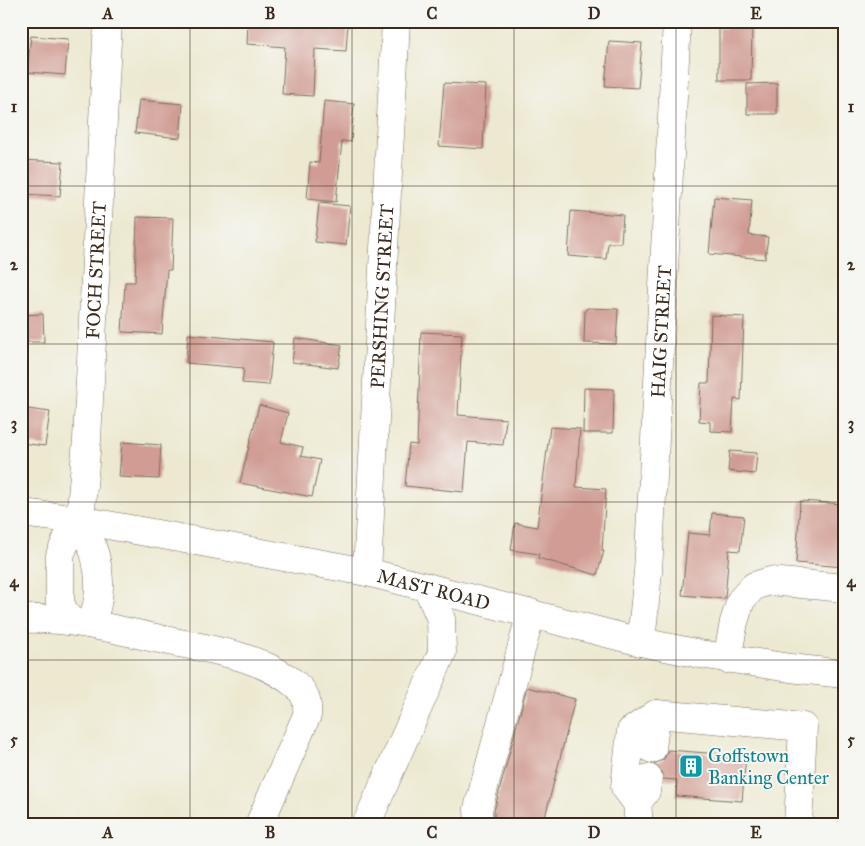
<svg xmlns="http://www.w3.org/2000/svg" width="865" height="846" font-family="'IM FELL Great Primer',serif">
<rect width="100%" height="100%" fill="#f6f6f2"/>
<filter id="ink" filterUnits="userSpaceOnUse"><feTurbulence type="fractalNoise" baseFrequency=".02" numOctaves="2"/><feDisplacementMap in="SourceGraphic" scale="10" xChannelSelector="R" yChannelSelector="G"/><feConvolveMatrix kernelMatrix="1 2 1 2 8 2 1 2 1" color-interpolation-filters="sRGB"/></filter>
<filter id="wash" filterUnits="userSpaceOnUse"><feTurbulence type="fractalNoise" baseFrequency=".0096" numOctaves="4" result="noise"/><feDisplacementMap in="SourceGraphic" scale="20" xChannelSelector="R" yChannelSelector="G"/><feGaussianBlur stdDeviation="1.12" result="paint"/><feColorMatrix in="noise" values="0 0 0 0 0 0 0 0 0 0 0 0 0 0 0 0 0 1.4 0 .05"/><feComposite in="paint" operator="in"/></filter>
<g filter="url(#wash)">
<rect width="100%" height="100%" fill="#ede9d1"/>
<g id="blocks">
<path fill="#d09c93" d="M248,21h100l-2,30 -31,-2 -2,47 -31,-2 3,-47 -38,-3z
M719,28h33l-1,52h-32z
M31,36l37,3 -3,36 -38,-3z
M609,41l33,2 -4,45 -33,-2z
M444,83l42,2 -3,64 -44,-3z
M777,83v31h-30v-30z
M139,100l44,4 -3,34 -45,-5z
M324,101l30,3 -3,38 -9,-1 -6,61 -29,-3 3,-37 9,1z
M21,160l42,2 -3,34 -39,-2z
M714,197l38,3 -3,35 19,2 -3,22 -56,-5z
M319,203l31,3 -4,39 -31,-3z
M571,211l52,4 -2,28h-13l-2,16 -38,-3z
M137,217l36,1 -2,52h-4l-5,64 -40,-2 3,-50h10z
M587,308l31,1 -2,35 -32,-1 1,-32z
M43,314l1,28h-23v-27z
M711,315l33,2 -3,83 -7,-1 -2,33 -22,-1v-9l-11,-1 2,-38h8z
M421,332l41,2 -4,81 48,4 -3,26 -35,-3 -4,50 -59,-6 4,-42 8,1z
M188,334l85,8 -4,43 -27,-2 2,-15 -58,-5z
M295,338l47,7 -4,23 -46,-6z
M584,388l30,1 -1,44h-30z
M259,405l29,8 -7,29 22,5 -2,9 19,4 -8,37 -72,-14z
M21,408l29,4 -5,34 -24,-3z
M550,427l30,2 -4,58 30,2 -4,62h2l-7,24 -59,-17 1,-4 -28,-4 4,-27 22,4z
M122,442l39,3 -2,34 -40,-2z
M730,451l27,2 -2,21 -27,-3z
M800,501l44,3v63l-48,-4z
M712,513l32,3 -4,35 -11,-1 -4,49 -43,-4 6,-62 22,2z
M527,687l48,12 -32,126h-34l-15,-4v-10z
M668,750l78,6 -4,45 -66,-5 1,-16 -14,-1 -1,-7 -8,-8 10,-5z"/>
</g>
</g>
<g filter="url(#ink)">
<use href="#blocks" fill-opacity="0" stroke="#796d5d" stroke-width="1"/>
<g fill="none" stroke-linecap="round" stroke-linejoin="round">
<g stroke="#796d5d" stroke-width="29">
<g id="minor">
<path d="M80,520c18,31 27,71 10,104"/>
<path id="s1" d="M367,572l29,-551"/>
<path d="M21,619c47,-2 93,10 139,20 45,10 99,15 136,46 10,8 12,18 11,30l-48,110"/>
<path id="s2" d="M69,621l-9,-18v-48l7,-16 13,-19 7,-80 21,-419"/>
<path id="s3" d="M641,642l7,-70 29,-551"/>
<path d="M727,659l7,-37 7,-22 13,-14 16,-5 74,7"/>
<path d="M652,749l4,-35"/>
<path d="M637,803l9,-12 2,-13"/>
<path d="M366,825l76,-172 -1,-34 -14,-32"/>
<path d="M479,825l-1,-16 53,-196"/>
<path d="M639,825l-2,-22 -12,-16 6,-56 25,-17 147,13 -5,98"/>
</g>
</g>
<g stroke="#796d5d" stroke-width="29">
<g id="major">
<path id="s4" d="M21,513l59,7 287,52 274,70 59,12 90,14 54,6"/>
</g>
</g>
<use href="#minor" stroke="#fff" stroke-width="28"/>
<use href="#major" stroke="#fff" stroke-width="28"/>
</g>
</g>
<path fill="none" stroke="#3b2a1e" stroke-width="1" stroke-opacity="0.55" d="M190,21v804M352,21v804M514,21v804M676,21v804M21,186h823M21,344h823M21,502h823M21,660h823"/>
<defs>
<g id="building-square" transform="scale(1.25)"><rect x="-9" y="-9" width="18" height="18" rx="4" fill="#0f9aa8" stroke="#f6f6f2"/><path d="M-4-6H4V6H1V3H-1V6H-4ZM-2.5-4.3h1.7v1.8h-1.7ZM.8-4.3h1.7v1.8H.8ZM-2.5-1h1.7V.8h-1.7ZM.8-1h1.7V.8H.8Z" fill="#fff"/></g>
</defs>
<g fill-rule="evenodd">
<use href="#building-square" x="691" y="766"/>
</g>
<g text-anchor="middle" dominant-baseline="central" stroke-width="4" stroke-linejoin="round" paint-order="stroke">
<g font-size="19" fill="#3b2a1e" stroke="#f6f6f2">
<text stroke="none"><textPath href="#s2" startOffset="359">FOCH STREET</textPath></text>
<text stroke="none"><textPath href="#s1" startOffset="276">PERSHING STREET</textPath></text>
<text stroke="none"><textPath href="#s3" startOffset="311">HAIG STREET</textPath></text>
<text stroke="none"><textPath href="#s4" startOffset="420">MAST ROAD</textPath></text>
</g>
<g font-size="19" fill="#0d838f" stroke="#f6f6f2" text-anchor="start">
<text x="708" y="755">Goffstown<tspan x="708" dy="22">Banking Center</tspan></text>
</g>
</g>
<rect width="865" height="846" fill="none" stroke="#f6f6f2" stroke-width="55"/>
<rect x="28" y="28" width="810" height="790" fill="none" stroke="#3b2a1e" stroke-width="2"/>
<g font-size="16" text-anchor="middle" font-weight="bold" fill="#3b2a1e">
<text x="108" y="19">A</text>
<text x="270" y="19">B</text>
<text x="432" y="19">C</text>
<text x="594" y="19">D</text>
<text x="756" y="19">E</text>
<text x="14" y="112">1</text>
<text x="851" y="112">1</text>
<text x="14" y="270">2</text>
<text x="851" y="270">2</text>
<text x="14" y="429">3</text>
<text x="851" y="429">3</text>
<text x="14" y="587">4</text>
<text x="851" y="587">4</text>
<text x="14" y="745">5</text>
<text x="851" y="745">5</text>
<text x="108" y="838">A</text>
<text x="270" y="838">B</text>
<text x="432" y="838">C</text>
<text x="594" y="838">D</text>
<text x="756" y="838">E</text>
</g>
</svg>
